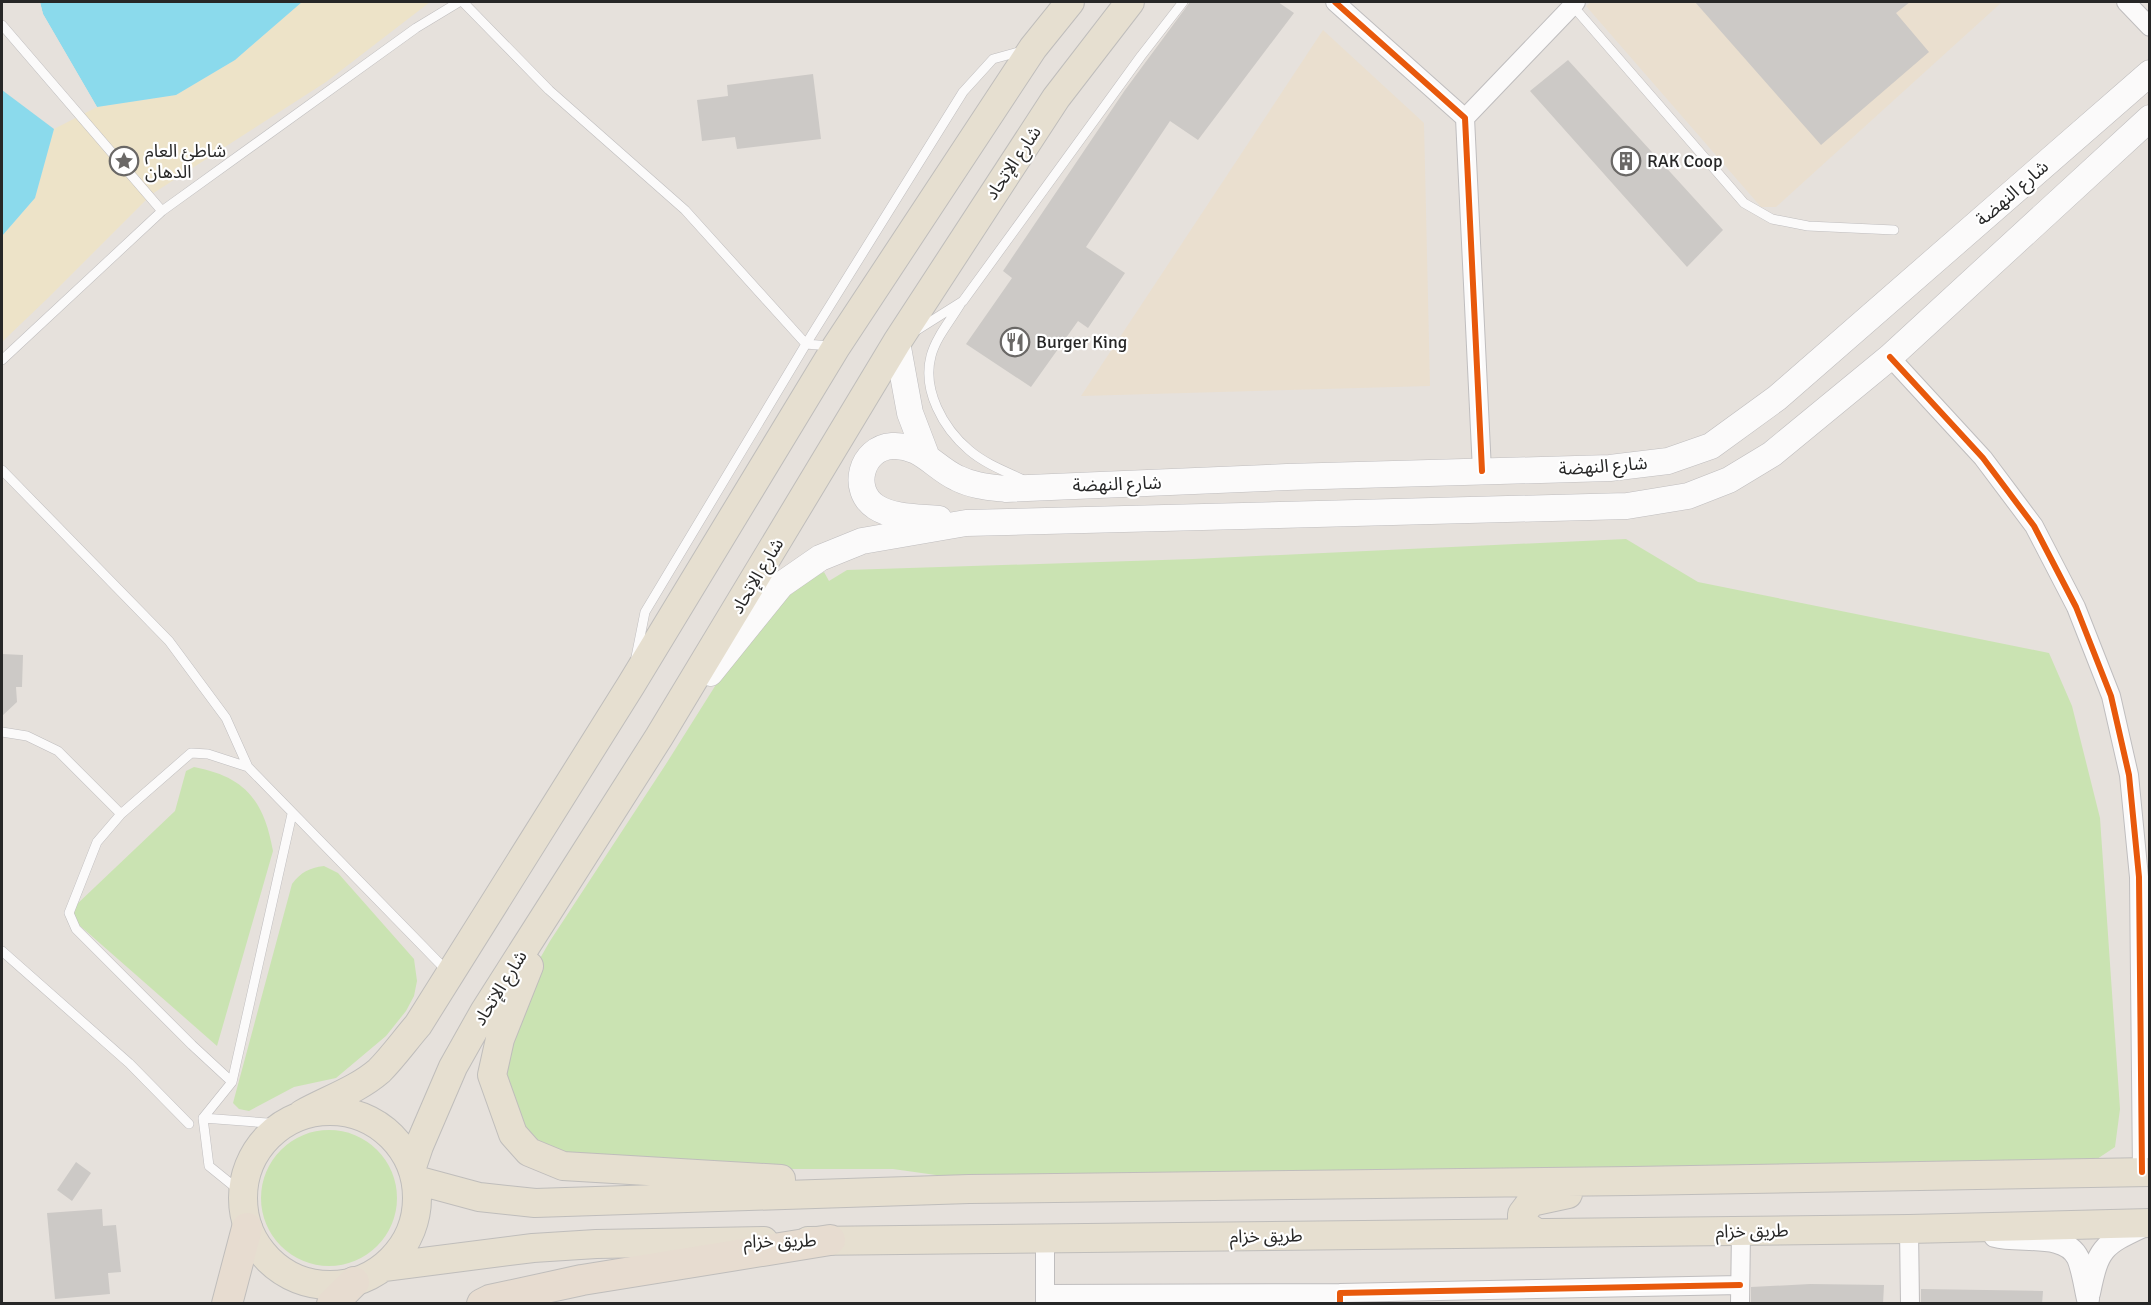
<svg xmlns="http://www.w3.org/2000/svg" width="2151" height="1305" font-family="Signika,'Noto Sans Arabic',sans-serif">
<rect width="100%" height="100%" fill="#e6e1dc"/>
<path fill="#eadfcf" d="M1591,2h411l-226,205h-15l-175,-201z
M1323,30l101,93 6,263 -349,10z"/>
<path fill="#cae3b2" d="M1626,539l72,43 351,71 23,53 28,112 20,291 -5,38 -18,12 -178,7 -969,11 -57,-8h-314l-79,-48v-93l50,-87 116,-177 90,-143 55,-42 13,-7 5,9 18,-11 346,-11z
M194,767c52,10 70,34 79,84l-56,195 -139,-122 -5,-10 2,-8 100,-95 11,-40z
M324,866l14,7 76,86 3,22 -3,15 -8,15 -20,25 -50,42 -42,9 -45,24 -10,-2 -6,-6 59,-219c9,-12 17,-16 32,-18z
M261 1198a68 68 0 1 1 136 0a68 68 0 1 1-136 0Z"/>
<path fill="#ede3c8" d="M302,2h128l-104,80 -174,112 -104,104 -46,44v-106l33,-38 19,-69 43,-22 79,-12 59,-35z"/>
<path fill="#8bdaec" d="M40,2h262l-67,58 -59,35 -79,12 -54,-93z
M2,90l52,39 -19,69 -33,38z"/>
<path fill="#e6e1dc" d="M37,2h3l3,12 54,93 -2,1 -55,-92z"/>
<path fill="#ccc9c6" d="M1190,2h88l16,11 -96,127 -28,-19 -84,126 39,26 -37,55 -10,-7 -47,66 -65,-43 46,-66 -9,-7 122,-181z
M1695,2h215l-14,11 33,39 -108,93z
M1568,60l155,170 -36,37 -157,-176z
M813,74l8,65 -84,10 -2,-12 -33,4 -5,-41 31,-4 -1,-11z
M2,654l21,1 -1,32h-6l1,15 -15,14z
M76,1162l15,11 -19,28 -15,-11z
M102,1209l1,17 13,-1 5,47 -13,1 2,21 -55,5 -8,-86z
M1810,1284l74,1 -1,19h-132v-17z
M1921,1289l122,2 -1,13h-121z"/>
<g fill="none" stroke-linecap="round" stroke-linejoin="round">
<g stroke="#bfbdbe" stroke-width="10">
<path id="service" d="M463,2l86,88 136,120 121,134 24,2
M1572,5l172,198 28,16 36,7 86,4
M2,25l160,186
M961,303c-10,17 -25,34 -30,53 -9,34 12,72 38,94 16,14 38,22 57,31
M917,330l46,-29 178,-245 42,-54
M2,360l160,-149 254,-183 43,-26
M2,470l167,171 57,77 22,49
M636,657l9,-45 161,-268 157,-252 30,-33 29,-8
M2,732l25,4 31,15 63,63
M2,951l127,112 60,61
M232,1082l-40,-37 -116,-116 -7,-16 28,-71 24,-28 70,-61 17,1 40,13 200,205
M203,1118l78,6
M241,1192l-32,-26 -6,-48 29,-36 60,-268"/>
</g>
<g stroke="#bfbdbe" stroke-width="20">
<path id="minor" d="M1335,2l130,116 17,353
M2126,2l24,25
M1465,118l111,-116
M1890,357l93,101 51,68 42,81 35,89 18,79 10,102 3,295
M1909,1229l1,75
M1045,1294l295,-1
M1045,1304v-66
M1340,1304v-11l400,-8
M1740,1304l1,-73"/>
</g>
<g stroke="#bfbdbe" stroke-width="24">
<path id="tertiary" d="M1995,1236c25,7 70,-5 83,22 5,12 7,28 10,41
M2089,1293c9,-44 13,-48 54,-67"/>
</g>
<g stroke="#bfbdbe" stroke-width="27">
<path id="secondary" d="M897,342l13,71 16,42
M939,519c-20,-2 -46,-1 -63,-12 -26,-17 -15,-59 16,-61 28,-2 43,22 65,32 16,8 32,9 49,11l281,-12 323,-9 58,-7 43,-15 66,-48 373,-325
M710,673l71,-88 39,-27 42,-17 104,-18 661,-17 61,-10 41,-16 43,-26 118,-97 260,-239"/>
</g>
<g stroke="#bfbdbb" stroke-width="30">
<path id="primary" d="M529,966l-29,73 -8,36 21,59 16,18 34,14 218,13
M243 1198a87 87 0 1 1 174 0a87 87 0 1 1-174 0Z
M302,1114c25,-14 55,-24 77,-43 14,-14 26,-31 39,-46l213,-340 205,-338 197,-299 37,-46
M412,1167l7,-21 34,-79 31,-55 175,-275 238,-395 159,-244 74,-96
M416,1180l63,17 56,6 434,-14 663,-8 518,-9
M1537,1233l-15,-10v-9l9,-12 37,-8
M808,1241l1101,-12 241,-6
M384,1267l149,-19 63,-4 168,-3"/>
</g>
<g stroke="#bfbdbb" stroke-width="32">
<path id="trunk" d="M227,1304l20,-76
M332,1304l22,-22
M482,1304l8,-4 92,-20 248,-40"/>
</g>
<use href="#service" stroke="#fbfafa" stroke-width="9"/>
<use href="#minor" stroke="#fbfafa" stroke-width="18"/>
<use href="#tertiary" stroke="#fbfafa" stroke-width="22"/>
<use href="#secondary" stroke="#fbfafa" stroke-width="26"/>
<use href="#primary" stroke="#e6dfd0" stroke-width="28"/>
<use href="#trunk" stroke="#e7dcd0" stroke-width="30"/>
<g stroke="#fff" stroke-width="10">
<path id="cycleway" d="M1335,2l130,116 17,353
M1890,357l93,101 51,68 42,81 35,89 18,79 10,102 3,295
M1340,1304v-11l400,-8"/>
</g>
<use href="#cycleway" stroke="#e8590c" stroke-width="6"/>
</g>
<defs>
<g id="sight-ring" transform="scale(1.5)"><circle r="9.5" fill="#fff" stroke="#6a6866" stroke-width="1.5"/><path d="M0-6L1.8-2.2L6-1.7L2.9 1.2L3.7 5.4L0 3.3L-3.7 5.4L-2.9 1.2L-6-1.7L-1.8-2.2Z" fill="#6a6866"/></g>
<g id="building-ring" transform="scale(1.5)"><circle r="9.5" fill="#fff" stroke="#6a6866" stroke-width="1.5"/><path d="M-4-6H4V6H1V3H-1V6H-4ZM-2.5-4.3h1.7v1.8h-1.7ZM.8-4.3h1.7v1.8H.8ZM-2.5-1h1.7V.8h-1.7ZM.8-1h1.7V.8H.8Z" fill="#6a6866"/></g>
<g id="restaurant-ring" transform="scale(1.5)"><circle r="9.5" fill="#fff" stroke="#6a6866" stroke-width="1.5"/><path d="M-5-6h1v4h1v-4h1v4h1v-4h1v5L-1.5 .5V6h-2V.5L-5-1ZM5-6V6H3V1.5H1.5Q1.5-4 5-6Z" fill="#6a6866"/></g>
</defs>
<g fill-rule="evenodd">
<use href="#sight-ring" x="124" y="161"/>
<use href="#building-ring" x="1626" y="161"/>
<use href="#restaurant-ring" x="1015" y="342"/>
</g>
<g text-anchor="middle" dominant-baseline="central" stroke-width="4.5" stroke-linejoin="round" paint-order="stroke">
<g font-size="18" fill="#272727" stroke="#fff" text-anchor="start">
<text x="145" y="151">شاطئ العام<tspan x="145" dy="21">الدهان</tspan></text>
<text x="1647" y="161">RAK Coop</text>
<text x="1036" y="342">Burger King</text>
</g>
<g font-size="18" fill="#272727" stroke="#fff">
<text transform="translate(1013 163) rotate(-56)">شارع الإتحاد</text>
<text transform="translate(2012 193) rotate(-41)">شارع النهضة</text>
<text transform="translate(1603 466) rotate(-4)">شارع النهضة</text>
<text transform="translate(1117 484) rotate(-2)">شارع النهضة</text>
<text transform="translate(757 576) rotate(-59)">شارع الإتحاد</text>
<text transform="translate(500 988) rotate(-58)">شارع الإتحاد</text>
<text transform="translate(1752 1231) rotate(-1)">طريق خزام</text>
<text transform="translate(1266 1236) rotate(-1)">طريق خزام</text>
<text transform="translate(780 1241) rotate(-1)">طريق خزام</text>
</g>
</g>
<rect width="2151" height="1305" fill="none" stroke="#272727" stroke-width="6"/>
</svg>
